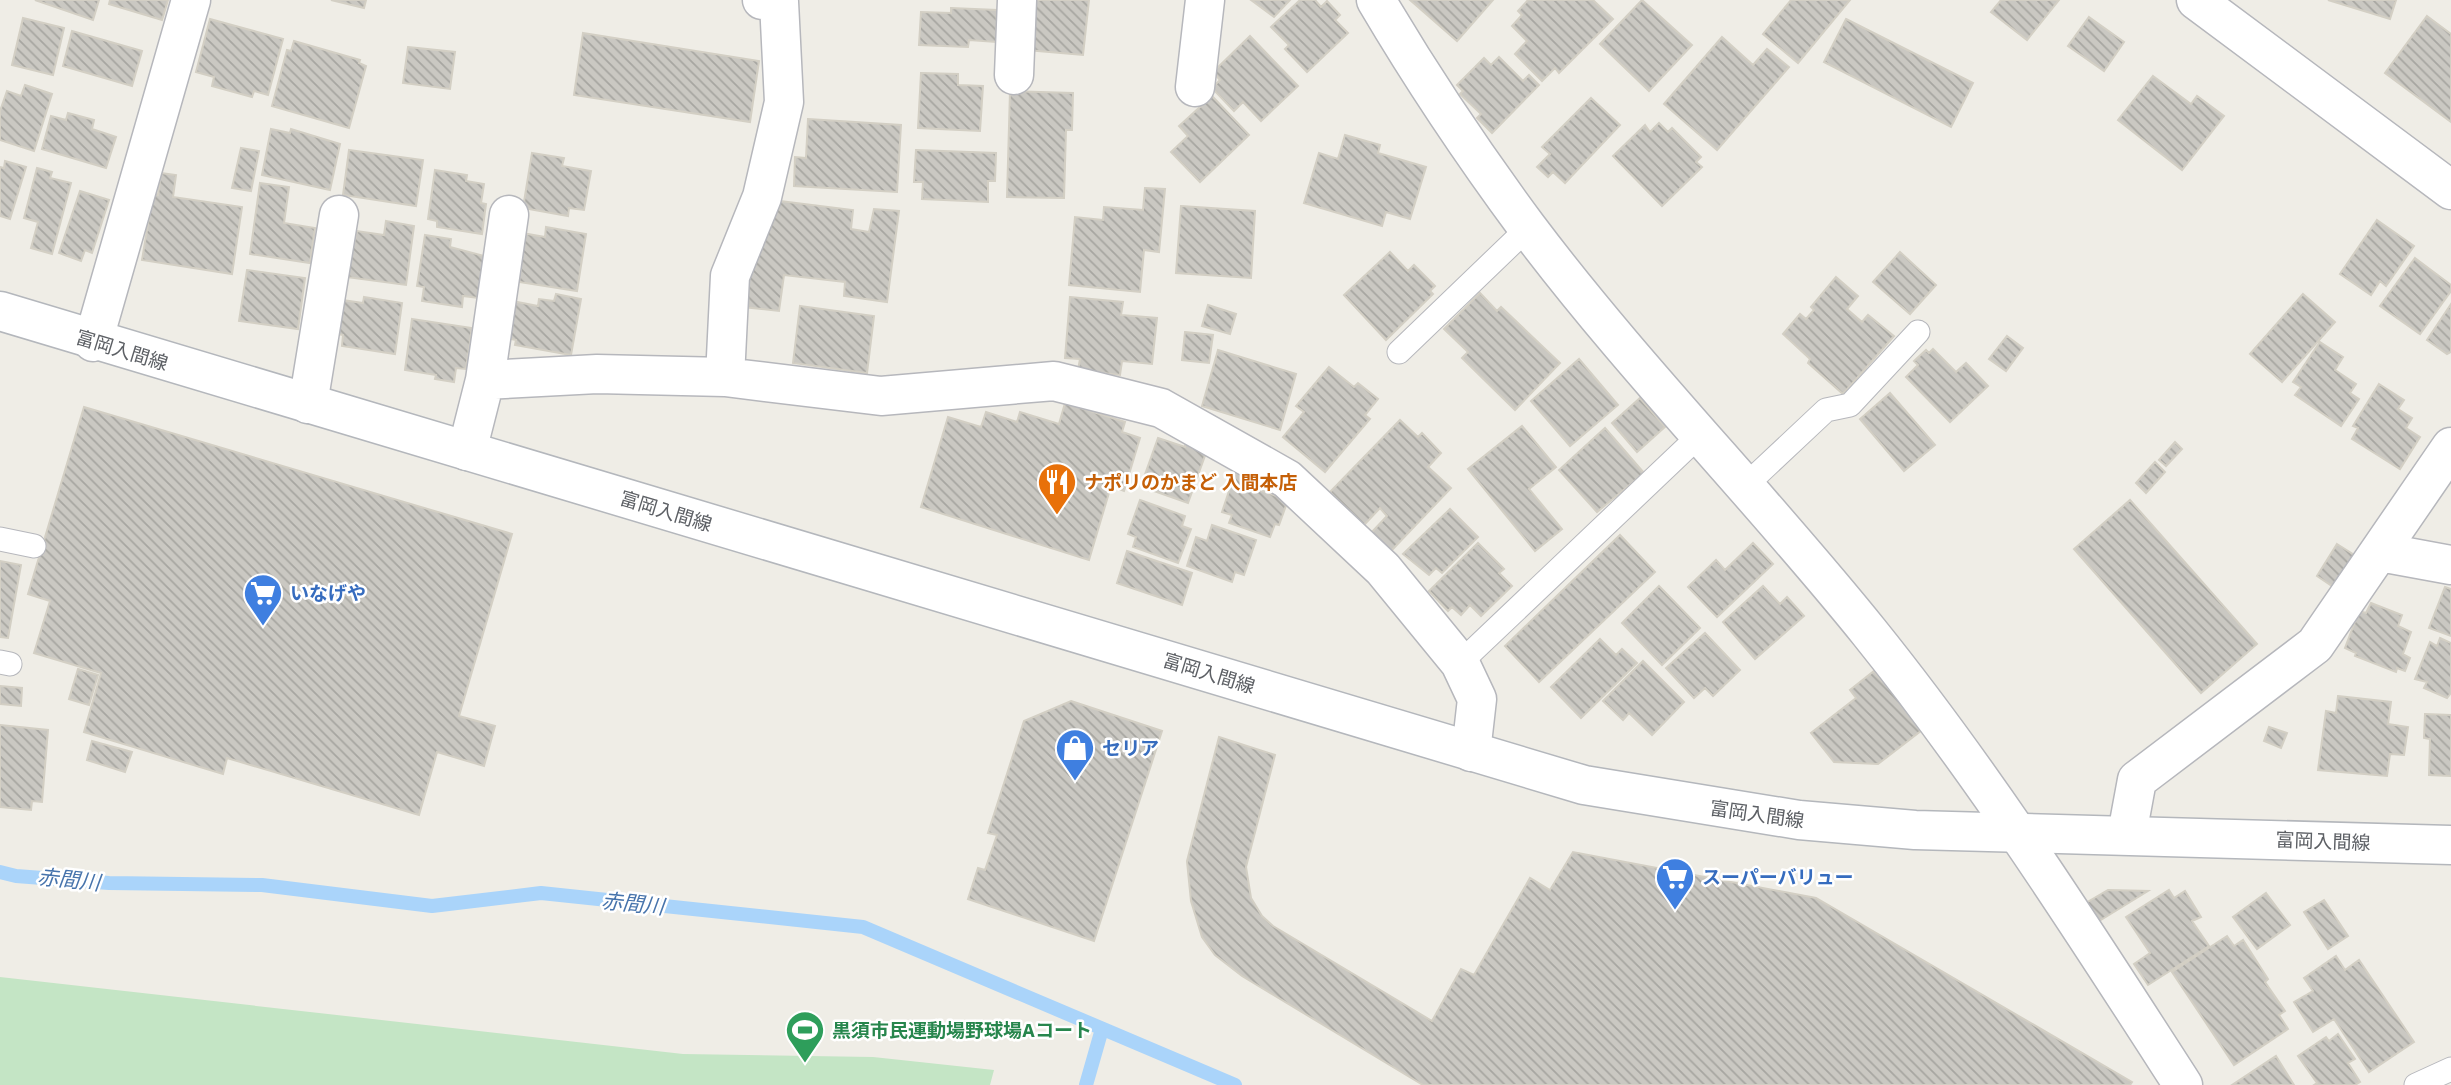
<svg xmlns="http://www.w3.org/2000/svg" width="2451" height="1085" font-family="'IBM Plex Sans','Noto Sans JP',sans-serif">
<defs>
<pattern id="building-back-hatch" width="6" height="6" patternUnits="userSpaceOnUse" patternTransform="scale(1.75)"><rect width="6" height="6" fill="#cac8c2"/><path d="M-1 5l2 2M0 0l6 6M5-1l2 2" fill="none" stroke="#a7a6a1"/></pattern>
</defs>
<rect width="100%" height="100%" fill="#efede6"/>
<path fill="#c4e5c5" d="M0,977l683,77 190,3 121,13 -4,15h-990z"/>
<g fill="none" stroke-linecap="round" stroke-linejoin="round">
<path stroke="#aad4fa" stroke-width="14" d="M0,872l16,4 93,7 153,2 170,21 109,-13 322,34 372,158
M1086,1085l16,-56"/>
</g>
<path fill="url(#building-back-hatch)" stroke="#d3cfc4" stroke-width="2" d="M35,0h64l-6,20z
M110,0h58l-6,20 -53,-16z
M331,0h35l-2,8z
M1032,0h57l-6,55 -56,-5z
M1251,0h39l-16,17z
M1300,0h15l6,7 6,-6 13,14 -5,5 13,13 -41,39 -22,-23 4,-4 -18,-18z
M1410,0h83l-36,41z
M1528,0h65l20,19 -54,54 -4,-5 -13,13 -27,-27 12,-13 -15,-15 10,-11 -4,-4z
M1642,0l50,45 -43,46 -49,-47z
M1791,0h59l-52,63 -35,-29z
M2001,0h58l-32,40 -36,-28z
M2328,0h68l-6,19z
M951,8l46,2 -1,32 -27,-2 -1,7 -49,-2 2,-33 30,1z
M2427,16l24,18v88l-66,-49z
M2089,17l35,25 -20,29 -36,-25z
M23,18l41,10 -11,47 -41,-10z
M210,19l73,20 -15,56 -14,-4 -2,6 -40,-11 2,-9 -18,-5z
M1846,19l127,64 -22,44 -127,-65z
M72,31l70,20 -10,35 -69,-20z
M583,33l176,28 -9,61 -176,-27z
M1250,36l48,50 -37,35 -18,-19 -9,9 -22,-23 8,-8 -7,-8z
M1722,37l31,28 14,-16 22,18 -72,83 -53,-46z
M294,41l66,19 -1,3 7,3 -17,62 -77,-22 15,-56 4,1z
M408,47l47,5 -5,37 -47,-6z
M1499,57l24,24 6,-6 10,10 -47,48 -15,-15 4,-4 -21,-20 3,-3 -6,-6 27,-27 7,7z
M921,73l37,1v11l25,1 -3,45 -62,-3z
M2153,76l38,28 6,-8 27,20 -42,54 -64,-50z
M25,85l27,9 -18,57 -34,-11v-29l7,-20 14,5z
M1010,91l63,2 -1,37h-6l-2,68 -57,-1z
M1212,96l37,39 -49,47 -29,-30 17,-16 -9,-10z
M1591,98l29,27 -55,58 -12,-11 -5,5 -11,-10 13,-13 -8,-7z
M68,113l26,7 -2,9 24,8 -10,31 -64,-19 9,-33 15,4z
M808,119l93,6 -4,67 -103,-6 1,-29 11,1z
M1659,123l9,9 4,-4 29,29 -5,5 6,5 -40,39 -49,-50 32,-31 5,7z
M271,129l19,4 1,-4 49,15 -10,46 -68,-15z
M1345,135l35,10 -2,8 48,14 -16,52 -24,-7 -4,14 -78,-23 15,-50 19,6z
M241,148l18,3 -8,40 -19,-3z
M349,150l74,10 -7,46 -73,-11z
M916,150l80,3 -1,28h-7v21l-66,-3 1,-17h-9z
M532,153l32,5 -2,8 29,5 -7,39 -15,-2 -1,8 -45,-8z
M5,161l21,6 -16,52 -10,-3v-49l4,1z
M37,168l15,4 -2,6 21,5 -19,71 -21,-6 7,-26 -14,-4z
M435,170l32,5 -1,6 18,3 -3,19 5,1 -4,30 -45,-7v-6l-9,-2z
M161,173l15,2 -3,22 69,10 -10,67 -90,-14 11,-66 5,1z
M260,183l29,4 -5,36 31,5 -5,35 -60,-9z
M1145,188l20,1 -6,63 -15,-2 -4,42 -71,-7 6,-68 28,3 1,-13 39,3z
M80,191l29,9 -17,53 -7,-3 -4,11 -22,-8z
M772,200l81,10 -2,19 18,3 5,-23 25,2 -12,91 -43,-6 1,-14 -61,-7 -5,36 -36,-4 4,-39z
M1181,206l74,5 -4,67 -75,-5z
M2377,220l37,26 -28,40 -6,-5 -9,14 -31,-21z
M386,221l28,5 -8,59 -60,-8 11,-46 27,4z
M546,227l40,7 -9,57 -58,-9 2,-12 -5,-2 6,-35 23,4z
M425,235l26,4 -1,8 34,9 -6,42 -15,-2 -1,11 -40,-6 2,-14 -7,-1z
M1390,252l18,19 6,-6 21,21 -5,5 3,3 -47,46 -42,-45z
M1900,252l36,33 -26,29 -37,-32z
M2415,258l36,27v6l-31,43 -40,-28z
M247,270l58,8 -7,51 -59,-8z
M1836,277l22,19 -11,13 15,13 6,-7 26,21 -51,58 -35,-31 2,-4 -27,-25 17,-20 6,5 8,-9 -3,-3z
M1480,293l17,18 4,-4 59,56 -45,47 -53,-52 6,-6 -24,-23z
M556,294l25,5 -10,56 -56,-10 1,-5 -10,-2 6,-37 26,5 1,-7 15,2z
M2303,294l32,28 -53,60 -32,-28z
M364,297l38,6 -7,51 -53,-8 1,-11 -6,-1 5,-34 21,3z
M1070,297l53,5 -2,13 36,3 -5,46 -30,-3 -2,14 -42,-5 2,-11 -15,-1z
M2451,304v48l-4,2 -20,-14z
M1208,305l28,9 -6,20 -28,-8z
M800,306l74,10 -7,57 -74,-10z
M412,319l60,9 -6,41 -10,-1 -2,14 -19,-3 1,-4 -31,-5z
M1185,332l28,3 -4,28 -27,-3z
M2007,336l16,12 -17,23 -17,-12z
M2320,342l23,15 -8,13 21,14 -6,9 9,6 -18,27 -46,-31 6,-8 -8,-5z
M1933,349l23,23 10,-9 22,23 -38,36 -44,-45 12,-12 -4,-4 12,-11 3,3z
M1218,350l78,24 -16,56 -78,-24z
M1579,359l39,46 -48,41 -39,-45z
M1329,367l25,20 4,-4 20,16 -13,16 5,4 -45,53 -42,-35 21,-25 -8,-6z
M2379,384l25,16 -6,9 14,9 -6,10 14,9 -20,32 -48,-30 6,-11 -5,-2z
M1890,393l45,52 -31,26 -44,-52z
M1640,398l25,29 -28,25 -25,-29z
M1065,403l60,19 -3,10 18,6 -16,53 -13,-5 -22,74 -168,-53 27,-90 33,10 5,-15 31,10 3,-10 39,12z
M84,407l428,127 -53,182 36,10 -11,40 -47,-14 -18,63 -192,-57 -4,16 -139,-42 17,-59 -67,-20 16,-52 -22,-7z
M1400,420l18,17 4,-4 19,20 -13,14 23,21 -60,63 -20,-18 16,-17 -7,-8 -16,17 -34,-33z
M1522,426l34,41 -27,22 33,40 -27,22 -67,-82z
M1605,428l39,45 -47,39 -38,-42z
M1158,438l27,9 1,-5 21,8 -19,53 -37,-13 2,-3 -11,-4z
M2175,442l7,7 -16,17 -7,-6z
M2155,462l10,10 -19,21 -10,-10z
M1235,473l27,10 -2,7 28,10 -9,25 -4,-1 -5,13 -41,-14 3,-8 -10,-3z
M1140,500l45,16 -3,10 9,3 -13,34 -45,-16 3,-10 -8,-3z
M2130,500l127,144 -56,49 -127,-144z
M1450,509l28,28 -36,36 -6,-5 -7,7 -26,-21z
M1212,525l44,15 -12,35 -9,-3 -3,10 -45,-16 9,-29 11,4z
M1620,535l35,37 -116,110 -34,-36z
M1478,543l26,26 -5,4 13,13 -31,30 -11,-11 -9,10 -9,-8 -4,4 -19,-20z
M1753,543l20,21 -56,53 -29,-30 28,-27 9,10z
M2337,544l19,12 -21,32 -18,-12z
M1127,551l65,22 -10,32 -65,-22z
M0,561l21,4 -13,73 -8,-1z
M1659,586l41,42 -38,37 -40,-42z
M1763,586l17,18 7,-7 17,19 -49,43 -32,-37z
M2445,587l6,2v47l-22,-8z
M2371,603l31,12 -4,11 13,6 -8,22 7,4 -5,13 -8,-3 -1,4 -41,-16 1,-3 -11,-5 14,-37 7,2z
M1705,633l35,37 -27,26 -8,-8 -11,10 -28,-30z
M2440,638l11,5v50l-4,5 -23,-10 3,-6 -12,-3 15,-37 7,4z
M1600,639l16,16 6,-6 15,14 -56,55 -30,-31z
M1643,661l41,41 -32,33 -23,-22 -6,7 -20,-19z
M78,669l20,6 -9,30 -20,-6z
M1874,671l8,10 6,-4 38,50 -48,37 -44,-2 -23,-29 45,-35 -6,-8z
M0,686l22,2 -1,18 -21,-2z
M2338,696l53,6 -3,22 20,3 -4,28 -14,-1 -3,22 -69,-6 8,-59 10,2z
M1071,701l91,30 -68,210 -126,-42 10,-31 7,2 12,-35 -9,-2 36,-112z
M2425,714l26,1v61l-22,-1 1,-36 -6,-1z
M0,725l48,5 -6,72 -10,-1 -1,9 -31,-3z
M2269,727l18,6 -6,15 -17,-7z
M1219,737l56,18 -29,112 5,31 11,18 11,10 159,95 29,-52 13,6 56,-97 20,12 23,-38 243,46 316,184 -2,3h-707l-181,-109 -27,-21 -13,-18 -11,-36 -4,-40z
M92,741l40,11 -7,20 -38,-12z
M2108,890l40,1 -52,32 -12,-19z
M2169,890l5,8 11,-7 16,26 -9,4 17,25 -61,39 -14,-21 16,-11 -24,-36z
M2266,893l24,32 -33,24 -24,-32z
M2324,900l24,36 -20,13 -24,-37z
M2227,936l7,10 9,-6 25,39 -3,3 20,29 -6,4 9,14 -54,36 -62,-93z
M2336,956l9,14 14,-10 55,82 -45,30 -35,-53 -21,13 -19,-30 19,-11 -9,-13z
M2338,1034l17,25 -7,4 12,19 -5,3h-41l3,-2 -19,-27 28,-19 3,4z
M2276,1056l18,29h-62z"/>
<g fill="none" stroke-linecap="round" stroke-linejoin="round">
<g stroke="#b6b7bc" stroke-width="25">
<path id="service" d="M1399,352l129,-124
M1745,486l81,-76 24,-5 68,-73
M0,539l34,7
M0,662l10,2
M1460,663l241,-229
M2416,1085l35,-16"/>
</g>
<g stroke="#b6b7bc" stroke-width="41">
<path id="minor" d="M1376,0c46,78 97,154 151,227 106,141 231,267 342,405 116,144 214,298 314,453
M2196,0l255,190
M1014,75l3,-75
M1195,87l10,-87
M93,342l98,-342
M725,377l5,-101 32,-79 22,-95 -5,-100 -17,-2
M485,380l24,-165
M308,404l31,-189
M467,451l18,-71 112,-6 128,3 156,19 173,-15 107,27 126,71 96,90 77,94 17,36 -6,53
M2380,552l71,13
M2127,834l10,-54 178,-135 136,-198"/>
</g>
<g stroke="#b4b7bc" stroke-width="41">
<path id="secondary" d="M0,311l1584,474 215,35 116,10 536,15"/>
</g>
<use href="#service" stroke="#fff" stroke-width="23"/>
<use href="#minor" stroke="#fff" stroke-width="38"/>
<use href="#secondary" stroke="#fff" stroke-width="38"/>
</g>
<defs>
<g id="restaurant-pin" transform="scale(2.0125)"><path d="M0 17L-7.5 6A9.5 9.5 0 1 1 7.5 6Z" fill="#e8710a" stroke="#fff"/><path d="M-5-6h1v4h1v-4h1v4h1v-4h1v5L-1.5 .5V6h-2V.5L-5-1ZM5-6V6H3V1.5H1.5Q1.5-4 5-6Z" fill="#fff"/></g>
<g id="supermarket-pin" transform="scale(2.0125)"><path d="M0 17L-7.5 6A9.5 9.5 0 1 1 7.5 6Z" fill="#3f7fe0" stroke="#fff"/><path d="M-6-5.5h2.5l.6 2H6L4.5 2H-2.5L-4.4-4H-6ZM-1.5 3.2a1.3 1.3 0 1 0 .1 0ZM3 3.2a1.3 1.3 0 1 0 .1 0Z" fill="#fff"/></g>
<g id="shop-pin" transform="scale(2.0125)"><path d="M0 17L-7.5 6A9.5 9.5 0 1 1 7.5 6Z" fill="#3f7fe0" stroke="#fff"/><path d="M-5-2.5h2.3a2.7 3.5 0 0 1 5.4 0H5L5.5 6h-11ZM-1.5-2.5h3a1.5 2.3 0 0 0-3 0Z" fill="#fff"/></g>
<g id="stadium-pin" transform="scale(2.0125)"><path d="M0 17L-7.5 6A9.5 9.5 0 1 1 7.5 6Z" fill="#2e9e5b" stroke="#fff"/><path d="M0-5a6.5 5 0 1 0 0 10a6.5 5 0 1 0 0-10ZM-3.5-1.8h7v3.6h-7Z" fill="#fff"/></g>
</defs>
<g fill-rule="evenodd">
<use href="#restaurant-pin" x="1057" y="482"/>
<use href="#supermarket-pin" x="263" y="593"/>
<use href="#shop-pin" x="1075" y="748"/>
<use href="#supermarket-pin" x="1675" y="877"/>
<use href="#stadium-pin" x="805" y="1030"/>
</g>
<g text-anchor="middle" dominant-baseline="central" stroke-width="5" stroke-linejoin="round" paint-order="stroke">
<g font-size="19" fill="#5d6065" stroke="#fff">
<text transform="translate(122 350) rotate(17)">富岡入間線</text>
<text transform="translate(666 511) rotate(17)">富岡入間線</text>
<text transform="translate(1209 673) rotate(17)">富岡入間線</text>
<text transform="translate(1757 814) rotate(8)">富岡入間線</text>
<text transform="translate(2323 841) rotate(2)">富岡入間線</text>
</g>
<g font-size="19" font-weight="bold" fill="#c56008" stroke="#fff" text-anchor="start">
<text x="1084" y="482">ナポリのかまど 入間本店</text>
</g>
<g font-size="19" font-weight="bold" fill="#366cbe" stroke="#fff" text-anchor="start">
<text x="290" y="593">いなげや</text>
<text x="1102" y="748">セリア</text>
<text x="1702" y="877">スーパーバリュー</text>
</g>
<g font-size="19" font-weight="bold" fill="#27864d" stroke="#fff" text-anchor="start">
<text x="832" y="1030">黒須市民運動場野球場Aコート</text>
</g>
<g font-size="21" font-style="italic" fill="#4774ac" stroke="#fff">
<text transform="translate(69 879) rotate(6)">赤間川</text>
<text transform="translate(633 903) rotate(6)">赤間川</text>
</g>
</g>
</svg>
